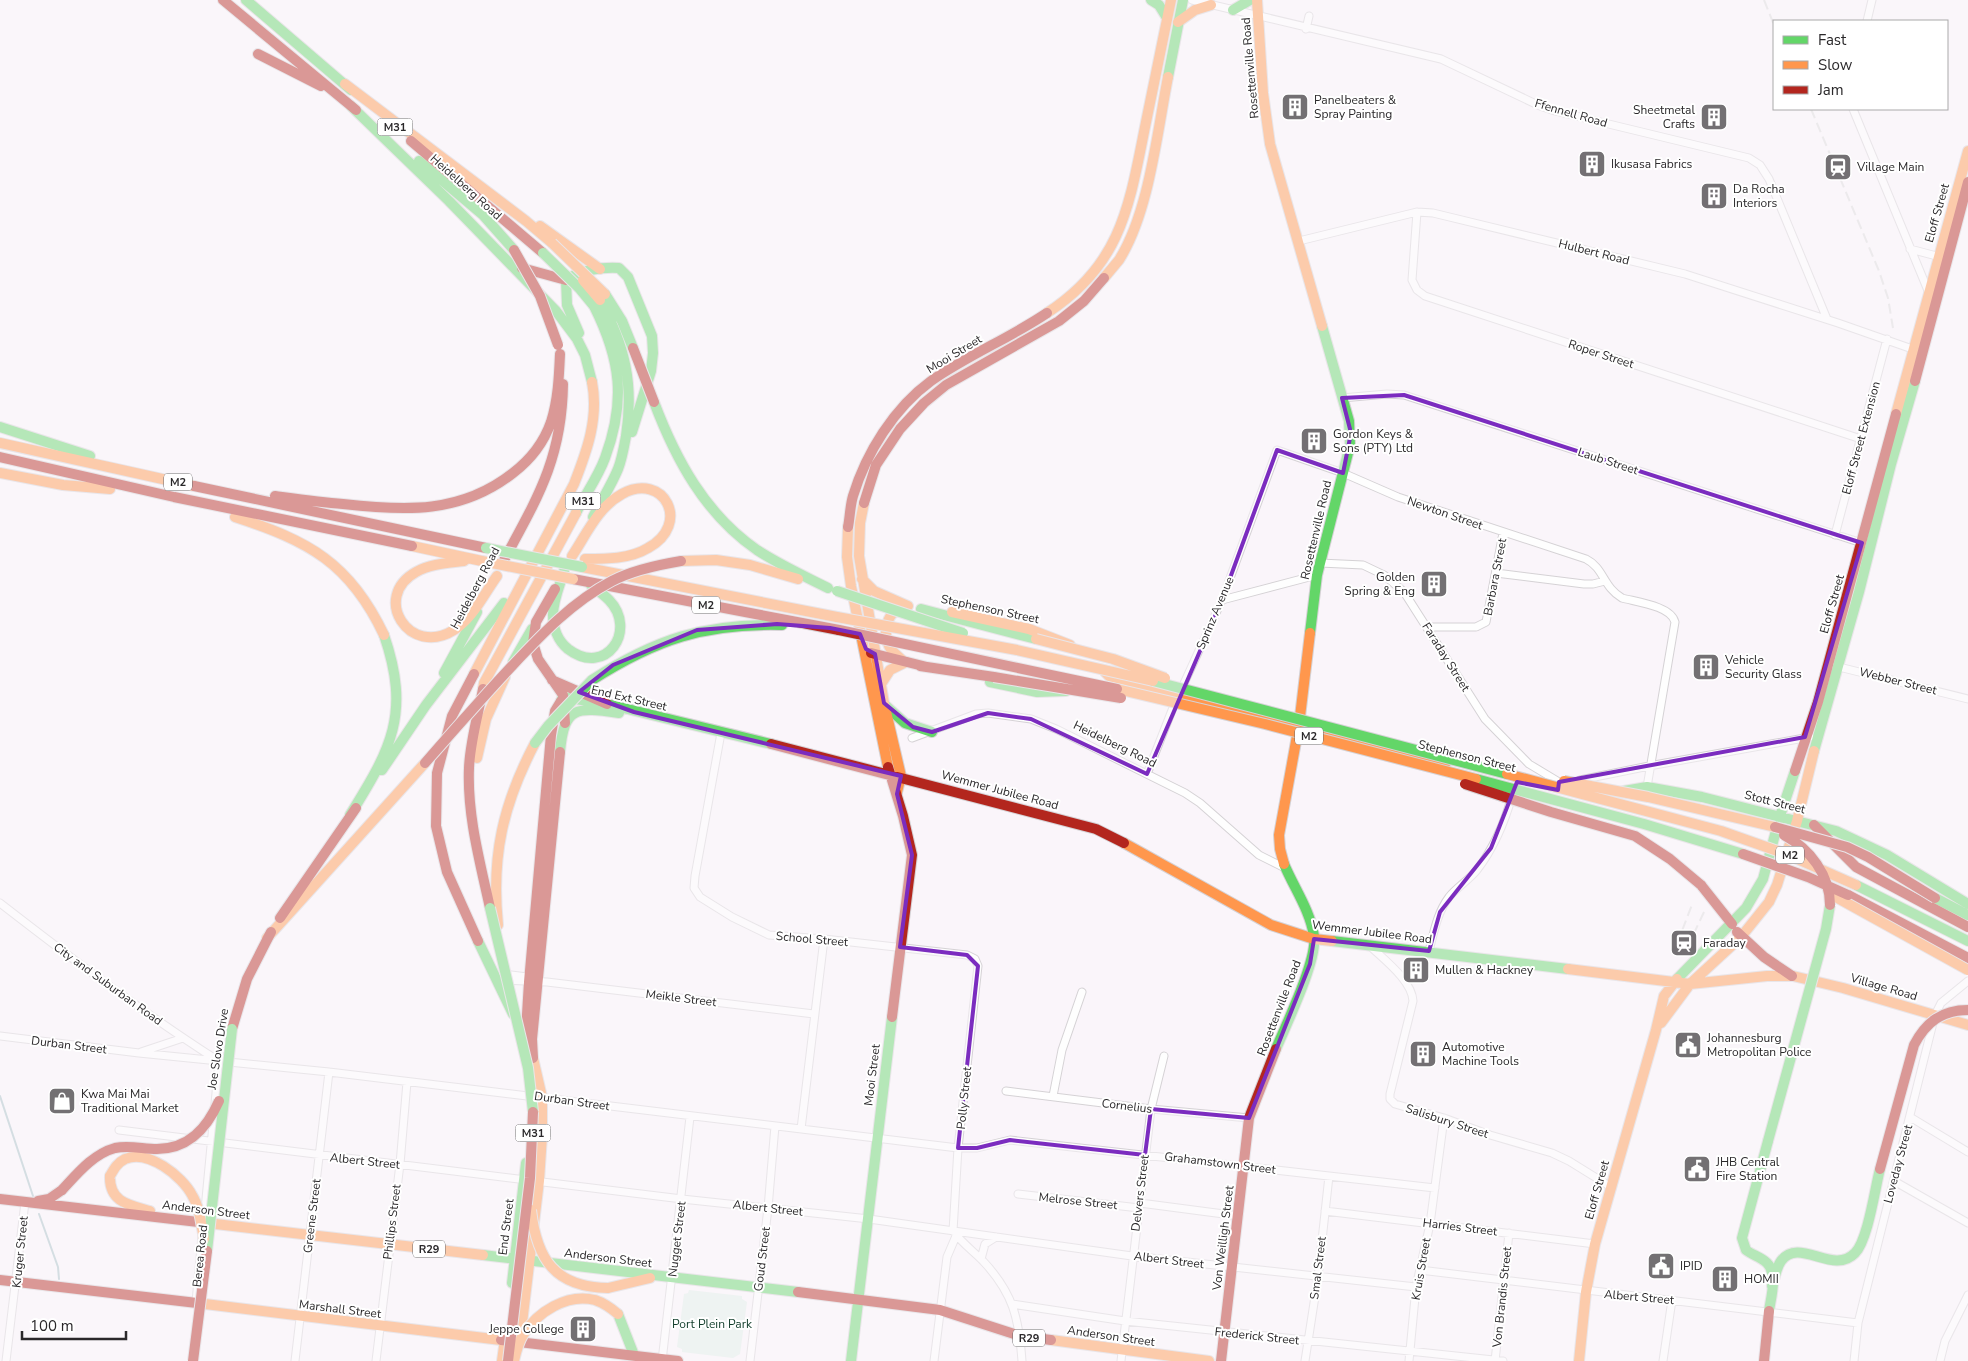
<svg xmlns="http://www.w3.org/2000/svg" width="1968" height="1361" font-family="'Nunito Sans',sans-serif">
<rect width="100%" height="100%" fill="#faf5fa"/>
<path fill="#e0efe8" d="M689,1290l53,6v3l5,3 -7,52 -7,4 -51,-6v-3l-5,-2 7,-53 4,-1z"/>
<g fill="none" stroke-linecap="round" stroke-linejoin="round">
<path stroke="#a7c0c6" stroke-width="2" d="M0,1096l33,100
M39,1214l19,53 1,12"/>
<g stroke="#d5d2d5" stroke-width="9">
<path id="street" d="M1192,0l249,59 99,47 15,5 194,47 11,7 9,14 58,140
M1867,21l5,-21
M1306,29l3,-13
M1853,109l76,184
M1417,212l-5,68 5,10 8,6 436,143
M1299,241l118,-29 16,1 252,61 153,49 80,28
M1910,249l34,9
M1342,398l45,-4 17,1 461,149
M1835,535l52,-196
M1320,563l43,2 21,10 20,17 81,127 44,45 30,18
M1496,573l88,11h9l12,-3
M1222,600l95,-25
M1428,627h48l10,-5 17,-89
M1835,666l133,33
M1181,690l41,-90 55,-150 66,23 55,24 188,62c18,9 17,28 36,39 15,4 49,8 53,24l-28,165
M721,733l-26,143 -1,12 6,9 32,20 37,18 55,4 143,16 8,4 3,7 -20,182 -5,83c8,11 20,20 30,30 30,32 36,57 39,100
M912,738l64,-24 12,-1 43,6 25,10 129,64 15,10 59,52 26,13
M1147,774l29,-74
M1580,780l69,-14 161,-29
M0,903c71,55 142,109 217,157
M1369,945c14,14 43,35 44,56l-23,93v5l5,5 49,14 46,17 62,18 17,8 42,26
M1429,951c5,-19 8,-38 20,-54 8,-10 20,-17 28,-27 16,-21 28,-49 35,-74
M503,974l24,3
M504,980l43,2 267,32
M0,1036l139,17 190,19 629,76h19l33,-8 425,48
M141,1052l42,-14
M1006,1091l145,18 98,9
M1053,1096l9,-46 20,-58
M1910,1117l58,35
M801,1129l23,-190
M119,1130l563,69 187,20 263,37 284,31
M1894,1181l74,42
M1018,1194l121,14
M1140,1203l99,13
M1325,1211l270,33
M204,1220l15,-159
M981,1259l4,-15 11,-7
M1420,1270l438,53
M196,1302l6,-66
M1012,1304l113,17 378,40
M6,1361l19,-159
M295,1361l34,-289
M376,1361l24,-197 7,-82
M662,1361l28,-244
M750,1361l18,-153 7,-82
M934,1361l13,-104 9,-21
M1121,1361l30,-252 13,-53
M1305,1361l13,-84 11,-101
M1409,1361l7,-74 14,-63 14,-106
M1495,1361l14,-128
M1663,1361l9,-61
M1854,1361l4,-38 77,-308 6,-12 27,-22
M1940,1361l5,-20 23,-46"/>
</g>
<g stroke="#d5d2d5" stroke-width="12">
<path id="fast" d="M246,0l105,90
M1151,0l8,5 8,13
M1233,10l17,-10
M1168,77l15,-77
M351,106l98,95 107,110 21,28 8,16 7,27
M419,161l64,54 31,35
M605,294l17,27 11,27
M579,333l-12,-28 -1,-25c14,-10 36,-13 53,-12l9,9 24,59 1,17 -2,18 -19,61
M654,402c22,58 51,112 103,148 23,15 47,26 71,38
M0,427l90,29
M576,513c9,-18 22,-36 29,-55 21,-57 16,-98 -11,-152
M593,517c8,-16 18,-31 25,-48 4,-10 6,-22 8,-33 8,-52 -1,-90 -26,-136
M564,571c-4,14 -11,29 -11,44 0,13 5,26 15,34 38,29 70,-19 41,-49 -6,-6 -12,-10 -18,-15
M921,609l115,30
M1310,633l7,-58 33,-130 -1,-24 -27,-95
M513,662l19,-33
M444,673l33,-61
M592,680c64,-41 113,-57 190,-55
M990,682l47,10 29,-1
M561,701l2,-4 44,7 164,40
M885,705l20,18 27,9
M1814,751l45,-159 32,-128 24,-83
M560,752c4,-46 16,-45 59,-39
M382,770l44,-65 78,-102
M1624,791l23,-4 55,10 134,34 51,24 81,49
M350,815c41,-66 61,-101 34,-180
M1856,885l112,56
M1935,898l33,17
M478,941l35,73
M1332,941l236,28
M1677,979l69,-71 17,-29 17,-63 15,-45
M1276,1049c10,-24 42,-90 38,-113 -4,-26 -20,-48 -30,-72
M1768,1141l-26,97 4,12c6,5 15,7 21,13 11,11 4,34 2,48
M483,1255l315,37
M512,1283l14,-120
M1772,1286c3,-8 4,-18 9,-25 18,-25 52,15 74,-8 13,-13 20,-65 25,-84
M618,1314l16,41
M851,1361l41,-344"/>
</g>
<g stroke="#d5d2d5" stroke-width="12">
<path id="slow" d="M1257,0l6,93 7,51 52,182
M1178,22l17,-12 16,-5
M345,84l181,137 26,22
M540,226l60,43
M1104,278c5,-6 10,-12 15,-18 30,-47 38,-127 49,-183
M1047,313c74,-48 82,-106 98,-186 9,-42 17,-85 26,-127
M1896,414l72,-263
M0,443l194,43
M0,473l63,12 47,4
M864,503l-4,20 -1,33 25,147 17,73 -4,16
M235,517c74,24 115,46 149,118
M848,527l-1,30 4,29 37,181
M412,546l70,15
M572,556c14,-21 26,-49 50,-62 42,-23 70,30 26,54 -18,11 -42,11 -63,11
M464,561c-16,2 -34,3 -48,11 -45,25 -7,86 38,58 19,-12 30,-36 43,-54
M681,561l35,-1 34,5 48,14
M582,567l255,50
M862,579l12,12 34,15
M898,609c-12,7 -15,24 -9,37 3,6 9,10 14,15
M952,612l77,17 41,16
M1105,672l4,4 336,88
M474,674l100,-190c13,-33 25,-66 18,-102
M881,684l9,-14 16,-8
M483,689l1,-6 92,-170
M477,758l9,-39 19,-42
M1124,843l147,82 43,14 18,2
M1284,864l-4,-15 -1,-14 20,-110 11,-92
M498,925c-7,-69 5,-121 37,-182
M267,938l158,-175
M1568,969l122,15 77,-8h26l50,12 125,37
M1661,1023l29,-39 51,-47 28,-35 8,-17 20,-64 17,-70
M110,1176c-1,26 19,29 40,35
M207,1223l276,32
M608,1288l42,-10
M197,1303l304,37
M520,1340l19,-159 3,-45v-39l-9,-39
M1051,1340l158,21
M502,1361l4,-29
M1579,1361l7,-69 9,-48 61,-214 8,-34 13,-17"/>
</g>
<g stroke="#d5d2d5" stroke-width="12">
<path id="jam" d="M223,0l133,110
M258,54l63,32
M411,141l132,112
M522,268l44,12
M1915,381l53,-199
M0,457l174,40 238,49
M194,486l292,62
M275,496c23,3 45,6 68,8 62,7 118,10 170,-31 17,-13 31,-31 38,-51 7,-22 8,-45 9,-68
M864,503l12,-38 24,-36 24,-26 22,-18 113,-64 25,-20 20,-23
M848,527c2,-10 2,-21 5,-31 13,-43 41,-88 78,-115 37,-26 79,-43 116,-68
M504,560c34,-63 58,-102 59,-176
M573,579l266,51
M555,589l-19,33 -3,21 5,16 25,36 2,28
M871,653l56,14
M920,666l74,11
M474,674l-22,42 -15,57 -1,53 11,46 31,69
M552,680l55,24
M483,689c-5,26 -13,53 -14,79 -2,47 11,94 21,140
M771,744l325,85 28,14
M888,767l15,49 9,39 -20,162
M1795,771l23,-69 78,-288
M1814,825l42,42 112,60
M1701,885l31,39
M1848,895l120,63
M280,918l76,-110
M1737,932l27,25 28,19
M232,1029l15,-50 24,-47
M525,1047l4,-65 22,-247 4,-24 6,-10
M533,1058l-1,-19 28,-287
M0,1199l207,24
M38,1201l11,-2 13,-9
M0,1280l197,23
M798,1292l142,18 80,26 31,4
M501,1340l177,21
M1221,1361l28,-243 27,-69
M1764,1361l5,-50"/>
</g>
<use href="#street" stroke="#fefefe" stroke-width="7"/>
<use href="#fast" stroke="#63d668" stroke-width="10"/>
<use href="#slow" stroke="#ff974d" stroke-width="10"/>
<use href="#jam" stroke="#b3261e" stroke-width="10"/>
<path stroke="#dbdbdb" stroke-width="2" stroke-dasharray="10 5" stroke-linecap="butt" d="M1764,0l10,25
M1811,109l68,162 9,27 5,30
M1677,944l16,-42
M1687,948l17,-36"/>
<g stroke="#d5d2d5" stroke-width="12" stroke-linecap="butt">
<path id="fast-bridge" d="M543,253l37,36 14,17
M486,548l96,19
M837,591l126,42
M1153,681l354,93
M535,743l13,-17 44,-46
M1476,779l168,45 99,30
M490,908l38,160 5,44
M1768,1141l58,-212 4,-24
M207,1251l25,-222"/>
</g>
<g stroke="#d5d2d5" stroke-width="12" stroke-linecap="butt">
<path id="slow-bridge" d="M552,243l53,51
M583,280l17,20
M482,561l91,18
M837,617l180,33 136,31
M1036,639l77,20 52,19
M1117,689l148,35 211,55
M1507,774l214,57 65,23 70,31
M1564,781l84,16 127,30
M1834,896l134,74
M110,1176c4,-7 7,-13 15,-17 23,-10 57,17 67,36 8,13 9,29 12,44
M531,1210c6,50 24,77 77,78
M514,1361c2,-9 4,-18 9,-26 14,-23 44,-42 72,-35 9,3 16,8 23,14"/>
</g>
<g stroke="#d5d2d5" stroke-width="12" stroke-linecap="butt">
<path id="jam-bridge" d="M514,250l26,46 18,49
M633,348l21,54
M839,630l278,59
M994,677l127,21
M425,763c28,-32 57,-65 86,-96 31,-33 61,-65 101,-86 21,-11 45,-16 69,-20
M1465,784l86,28 84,24 35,23 31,26
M1775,827l72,20 21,10 67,41
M1784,835c26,14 46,40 46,70
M1743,854l65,23 40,18
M1880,1169l34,-124c12,-23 28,-35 54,-35
M62,1190c15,-16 31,-36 53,-42 14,-3 28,1 42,1 32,0 50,-21 62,-48
M193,1361l14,-110
M508,1361l22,-183 3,-66"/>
</g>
<use href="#fast-bridge" stroke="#63d668" stroke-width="10"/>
<use href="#slow-bridge" stroke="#ff974d" stroke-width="10"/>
<use href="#jam-bridge" stroke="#b3261e" stroke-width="10"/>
</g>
<path d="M0 0H1968V1361H0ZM1404,395l458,148 -57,194 -246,45 -1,8 -41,-8 -26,66 -51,64 -11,39 -115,-12 -4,25 -61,154 -98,-9 -6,46 -135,-15 -33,8h-19l20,-182 -11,-11 -67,-8 12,-92 -15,-61 4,-18 -267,-64 -55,-20 34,-27 84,-35 80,-6 53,4 30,6 6,15 9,5 9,49 29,24 19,5 56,-19 43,6 116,55 75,-174 55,-150 66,23 8,-40 -9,-35z" fill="#faf5fa" fill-opacity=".55" fill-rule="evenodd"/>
<path fill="none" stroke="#7b2cbf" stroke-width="4" stroke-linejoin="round" d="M1404,395l458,148 -57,194 -246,45 -1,8 -41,-8 -26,66 -51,64 -11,39 -115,-12 -4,25 -61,154 -98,-9 -6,46 -135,-15 -33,8h-19l20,-182 -11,-11 -67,-8 12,-92 -15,-61 4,-18 -267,-64 -55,-20 34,-27 84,-35 80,-6 53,4 30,6 6,15 9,5 9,49 29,24 19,5 56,-19 43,6 116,55 75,-174 55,-150 66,23 8,-40 -9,-35z"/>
<defs>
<g id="building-square" transform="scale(1.4375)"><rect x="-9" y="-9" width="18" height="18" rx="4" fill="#737073" stroke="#fff"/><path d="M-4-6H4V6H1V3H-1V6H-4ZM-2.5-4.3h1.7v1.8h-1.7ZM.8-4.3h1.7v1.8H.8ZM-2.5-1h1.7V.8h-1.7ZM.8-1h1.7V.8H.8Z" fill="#fff"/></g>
<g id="station-square" transform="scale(1.4375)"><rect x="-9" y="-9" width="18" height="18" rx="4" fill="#737073" stroke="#fff"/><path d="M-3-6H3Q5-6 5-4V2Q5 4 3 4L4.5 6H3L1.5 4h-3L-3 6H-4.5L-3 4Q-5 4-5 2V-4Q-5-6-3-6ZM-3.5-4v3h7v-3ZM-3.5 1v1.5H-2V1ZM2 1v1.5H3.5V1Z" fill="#fff"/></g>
<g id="civic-square" transform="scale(1.4375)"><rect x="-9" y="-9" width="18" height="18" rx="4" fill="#737073" stroke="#fff"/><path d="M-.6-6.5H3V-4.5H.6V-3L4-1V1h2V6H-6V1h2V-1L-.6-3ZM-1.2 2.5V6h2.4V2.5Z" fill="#fff"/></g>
<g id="shop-square" transform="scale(1.4375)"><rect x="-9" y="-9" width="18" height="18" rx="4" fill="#737073" stroke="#fff"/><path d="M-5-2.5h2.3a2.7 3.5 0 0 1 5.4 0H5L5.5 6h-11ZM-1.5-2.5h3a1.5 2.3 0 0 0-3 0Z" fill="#fff"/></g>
</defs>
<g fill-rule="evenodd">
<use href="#building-square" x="1295" y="107"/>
<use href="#building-square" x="1714" y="117"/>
<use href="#building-square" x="1592" y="164"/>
<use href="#station-square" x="1838" y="167"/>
<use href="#building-square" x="1714" y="196"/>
<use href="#building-square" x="1314" y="441"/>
<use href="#building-square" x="1434" y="584"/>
<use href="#building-square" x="1706" y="667"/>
<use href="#station-square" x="1684" y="943"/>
<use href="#building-square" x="1416" y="970"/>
<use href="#civic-square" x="1688" y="1045"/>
<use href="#building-square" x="1423" y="1054"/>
<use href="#shop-square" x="62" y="1101"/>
<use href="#civic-square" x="1697" y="1169"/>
<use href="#civic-square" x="1661" y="1266"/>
<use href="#building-square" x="1725" y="1279"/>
<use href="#building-square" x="583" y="1329"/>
</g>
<g text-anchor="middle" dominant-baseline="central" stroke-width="4" stroke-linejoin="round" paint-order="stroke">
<g fill="#fff" stroke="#6a686a" stroke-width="1">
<rect x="377.5" y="118.5" width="35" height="17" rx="4"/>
<rect x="164" y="473.5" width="28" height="17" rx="4"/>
<rect x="565.5" y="492.5" width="35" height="17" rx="4"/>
<rect x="692" y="596.5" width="28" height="17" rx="4"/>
<rect x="1295" y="727.5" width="28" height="17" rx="4"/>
<rect x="1776" y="846.5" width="28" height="17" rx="4"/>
<rect x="515.5" y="1124.5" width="35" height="17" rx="4"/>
<rect x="413" y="1240.5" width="32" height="17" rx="4"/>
<rect x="1013" y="1329.5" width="32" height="17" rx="4"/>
</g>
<g font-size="11" font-weight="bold" fill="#2a282a">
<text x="395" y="127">M31</text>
<text x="178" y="482">M2</text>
<text x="583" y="501">M31</text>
<text x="706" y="605">M2</text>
<text x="1309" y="736">M2</text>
<text x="1790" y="855">M2</text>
<text x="533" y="1133">M31</text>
<text x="429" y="1249">R29</text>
<text x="1029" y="1338">R29</text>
</g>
<g font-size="12" fill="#2a282a" stroke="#fff">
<text transform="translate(1250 68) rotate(-95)">Rosettenville Road</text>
<text transform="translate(1571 113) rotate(16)">Ffennell Road</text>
<text transform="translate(466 187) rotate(42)">Heidelberg Road</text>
<text transform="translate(1937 213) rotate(-74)">Eloff Street</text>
<text transform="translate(1594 252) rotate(14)">Hulbert Road</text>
<text transform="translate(954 354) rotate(-31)">Mooi Street</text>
<text transform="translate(1601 354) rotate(18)">Roper Street</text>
<text transform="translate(1861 438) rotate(-75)">Eloff Street Extension</text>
<text transform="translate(1608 461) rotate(18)">Laub Street</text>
<text transform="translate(1445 513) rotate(19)">Newton Street</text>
<text transform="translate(1316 530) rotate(-77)">Rosettenville Road</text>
<text transform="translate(1495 577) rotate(-79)">Barbara Street</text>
<text transform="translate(475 588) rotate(-62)">Heidelberg Road</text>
<text transform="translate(1832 604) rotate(-74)">Eloff Street</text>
<text transform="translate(990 609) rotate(12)">Stephenson Street</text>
<text transform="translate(1215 613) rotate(-67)">Sprinz Avenue</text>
<text transform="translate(1446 657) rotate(58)">Faraday Street</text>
<text transform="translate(1898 681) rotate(14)">Webber Street</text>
<text transform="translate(629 698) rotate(13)">End Ext Street</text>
<text transform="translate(1115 744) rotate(26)">Heidelberg Road</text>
<text transform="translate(1467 756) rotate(14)">Stephenson Street</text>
<text transform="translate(1000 790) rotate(15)">Wemmer Jubilee Road</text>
<text transform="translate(1775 802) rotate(14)">Stott Street</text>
<text transform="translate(1372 932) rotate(7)">Wemmer Jubilee Road</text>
<text transform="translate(812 939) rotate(5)">School Street</text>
<text transform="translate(108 984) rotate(36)">City and Suburban Road</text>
<text transform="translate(1884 987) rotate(16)">Village Road</text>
<text transform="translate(681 998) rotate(7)">Meikle Street</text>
<text transform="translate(1279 1008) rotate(-69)">Rosettenville Road</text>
<text transform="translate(69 1045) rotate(7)">Durban Street</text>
<text transform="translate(218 1049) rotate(-81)">Joe Slovo Drive</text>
<text transform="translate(872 1075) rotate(-83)">Mooi Street</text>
<text transform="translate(964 1098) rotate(-84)">Polly Street</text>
<text transform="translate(572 1101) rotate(8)">Durban Street</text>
<text transform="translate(1127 1106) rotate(7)">Cornelius</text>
<text transform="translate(1447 1121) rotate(18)">Salisbury Street</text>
<text transform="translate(365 1161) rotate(6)">Albert Street</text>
<text transform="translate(1220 1163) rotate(7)">Grahamstown Street</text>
<text transform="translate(1898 1164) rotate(-75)">Loveday Street</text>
<text transform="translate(1597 1190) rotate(-74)">Eloff Street</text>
<text transform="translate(1140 1193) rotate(-83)">Delvers Street</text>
<text transform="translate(1078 1201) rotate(6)">Melrose Street</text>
<text transform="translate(768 1208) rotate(6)">Albert Street</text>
<text transform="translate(206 1210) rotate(7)">Anderson Street</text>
<text transform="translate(312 1216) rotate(-83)">Greene Street</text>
<text transform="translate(392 1222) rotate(-83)">Phillips Street</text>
<text transform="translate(506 1227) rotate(-83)">End Street</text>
<text transform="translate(1460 1227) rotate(7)">Harries Street</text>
<text transform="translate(1223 1238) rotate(-83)">Von Weilligh Street</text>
<text transform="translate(677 1239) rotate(-83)">Nugget Street</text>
<text transform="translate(20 1252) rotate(-84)">Kruger Street</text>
<text transform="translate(200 1256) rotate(-84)">Berea Road</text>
<text transform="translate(608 1258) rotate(7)">Anderson Street</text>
<text transform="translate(762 1259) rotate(-83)">Goud Street</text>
<text transform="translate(1169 1260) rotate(7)">Albert Street</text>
<text transform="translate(1318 1268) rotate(-83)">Smal Street</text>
<text transform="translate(1421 1269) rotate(-80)">Kruis Street</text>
<text transform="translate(1502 1297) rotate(-84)">Von Brandis Street</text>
<text transform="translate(1639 1297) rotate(5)">Albert Street</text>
<text transform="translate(340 1309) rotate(7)">Marshall Street</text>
<text transform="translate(1111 1336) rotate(8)">Anderson Street</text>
<text transform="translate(1257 1336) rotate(6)">Frederick Street</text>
</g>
<g font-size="12" fill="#2a282a" stroke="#fff" text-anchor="start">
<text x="1314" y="100">Panelbeaters &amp;<tspan x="1314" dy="14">Spray Painting</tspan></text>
<text x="1695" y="110" text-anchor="end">Sheetmetal<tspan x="1695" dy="14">Crafts</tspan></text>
<text x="1611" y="164">Ikusasa Fabrics</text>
<text x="1857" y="167">Village Main</text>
<text x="1733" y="189">Da Rocha<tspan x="1733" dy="14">Interiors</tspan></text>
<text x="1333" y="434">Gordon Keys &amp;<tspan x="1333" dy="14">Sons (PTY) Ltd</tspan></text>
<text x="1415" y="577" text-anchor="end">Golden<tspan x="1415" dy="14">Spring &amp; Eng</tspan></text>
<text x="1725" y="660">Vehicle<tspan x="1725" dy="14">Security Glass</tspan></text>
<text x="1703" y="943">Faraday</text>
<text x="1435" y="970">Mullen &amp; Hackney</text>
<text x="1707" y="1038">Johannesburg<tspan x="1707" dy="14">Metropolitan Police</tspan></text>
<text x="1442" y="1047">Automotive<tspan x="1442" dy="14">Machine Tools</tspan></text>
<text x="81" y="1094">Kwa Mai Mai<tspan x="81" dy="14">Traditional Market</tspan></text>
<text x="1716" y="1162">JHB Central<tspan x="1716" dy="14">Fire Station</tspan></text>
<text x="1680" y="1266">IPID</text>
<text x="1744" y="1279">HOMII</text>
<text x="564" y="1329" text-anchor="end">Jeppe College</text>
</g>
<g font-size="12" fill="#103c2a" stroke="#fff">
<text x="712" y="1324">Port Plein Park</text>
</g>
</g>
<rect x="1773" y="20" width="175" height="90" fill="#ffffff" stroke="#aaa9aa"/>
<rect x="1783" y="36" width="25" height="8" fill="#63d668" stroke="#aaa9aa"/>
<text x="1818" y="45" font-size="15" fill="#2a282a">Fast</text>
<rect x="1783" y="61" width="25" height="8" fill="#ff974d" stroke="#aaa9aa"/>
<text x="1818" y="70" font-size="15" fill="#2a282a">Slow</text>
<rect x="1783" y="86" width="25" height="8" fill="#b3261e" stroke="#aaa9aa"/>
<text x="1818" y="95" font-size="15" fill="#2a282a">Jam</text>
<path d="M22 1331v8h104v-8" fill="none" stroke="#2a282a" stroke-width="2.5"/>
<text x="30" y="1331" font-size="15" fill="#2a282a" stroke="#ffffff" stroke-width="4" paint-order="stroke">100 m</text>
</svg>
